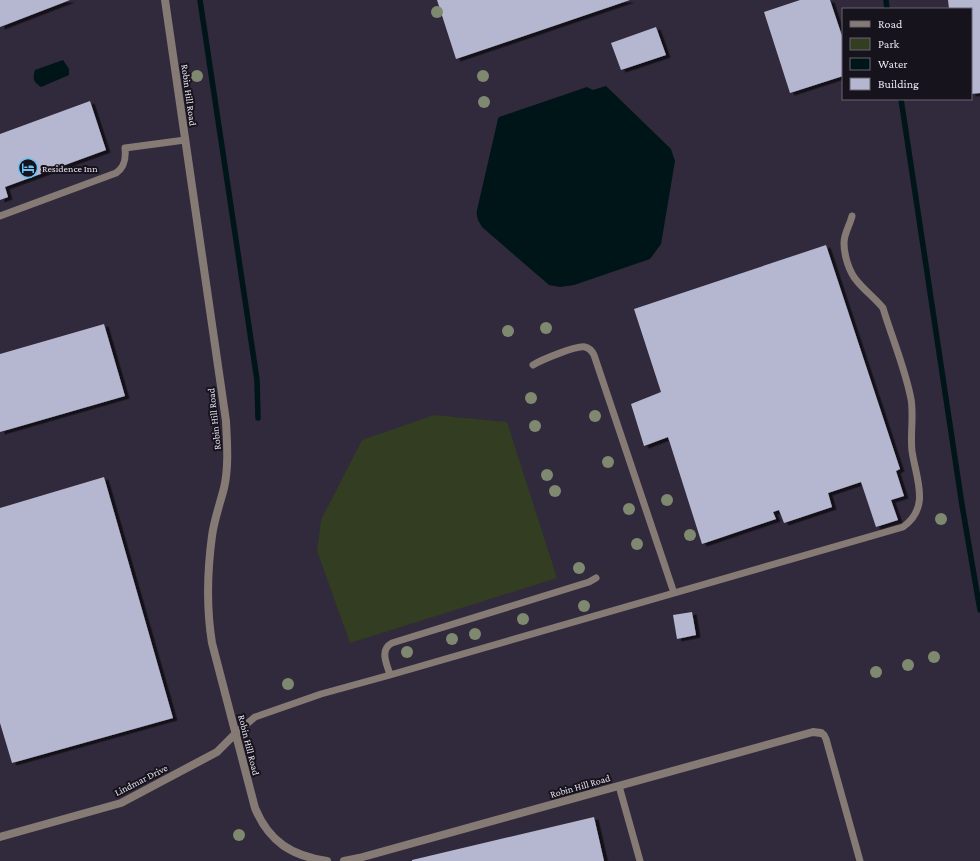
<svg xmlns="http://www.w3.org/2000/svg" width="980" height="861" font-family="'Crimson Pro',serif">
<defs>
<filter id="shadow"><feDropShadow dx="4.5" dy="2.5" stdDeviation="0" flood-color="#0009"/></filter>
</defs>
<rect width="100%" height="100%" fill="#31293c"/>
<path fill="#323d22" d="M434,415l73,7 50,156 -207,65 -33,-92 4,-31 41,-80z"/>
<path fill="#001518" d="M63,60l6,9v6l-28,12c-7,-5 -9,-8 -6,-17z
M606,86l65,63 4,12 -14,83 -11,15 -76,26 -14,2 -11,-2 -67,-58c-4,-6 -6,-10 -5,-17l21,-91 1,-2 88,-30 6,3z"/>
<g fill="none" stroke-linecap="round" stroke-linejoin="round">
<path stroke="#001518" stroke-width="5.5" d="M200,0l57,380 1,38
M886,0l1,9
M901,99l61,406 18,105"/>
</g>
<path fill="#b5b7d0" filter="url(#shadow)" d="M0,0h70l-70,27z
M437,0h193l-174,59z
M800,0h30l13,39v37l-53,17 -26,-81z
M948,0h32v93l-9,1v-85h-22z
M656,27l10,28 -45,15 -10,-27z
M90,101l16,49 -101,37 3,10 -8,3v-66z
M826,245l74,224 -4,2 8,25 -13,4 7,20 -22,7 -15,-45 -33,11 4,14 -48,16 -5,-13 -6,2 3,7 -74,25 -34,-107 -24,9 -13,-42 30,-12 -27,-83z
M104,324l21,72 -125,36v-78z
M104,477l69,241 -161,45 -12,-40v-215z
M692,612l4,23 -19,4 -4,-24z
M594,817l10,44h-192v-1z"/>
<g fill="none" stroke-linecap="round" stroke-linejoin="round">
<path stroke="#867a75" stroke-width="7" d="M0,216l116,-43c9,-6 10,-15 9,-25l60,-8
M533,365c8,-5 44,-20 52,-18 5,1 7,4 9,8l80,238
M390,675c-3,-11 -11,-25 2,-32l197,-61 7,-4
M236,733l19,-16 66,-23 69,-19 513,-148c28,-20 13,-48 9,-76 -2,-17 2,-35 -1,-52 -6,-31 -19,-61 -28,-91 -8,-10 -18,-17 -26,-27 -8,-9 -13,-26 -13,-38 0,-10 6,-18 8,-27
M821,733l3,2 2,4 34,122
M619,786l21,75"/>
<path stroke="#867a75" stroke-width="8" d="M165,0l61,421c1,22 3,45 -2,67 -4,16 -10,32 -12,48 -5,37 -6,70 0,107l43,165c14,34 37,48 72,53
M0,837l121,-34 96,-51 19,-19
M344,861l15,-3 454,-126 8,1"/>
</g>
<g fill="#7f8970">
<circle cx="437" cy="12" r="6"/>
<circle cx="197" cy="76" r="6"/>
<circle cx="483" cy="76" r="6"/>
<circle cx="484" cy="102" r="6"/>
<circle cx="546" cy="328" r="6"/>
<circle cx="508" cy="331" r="6"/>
<circle cx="531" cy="398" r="6"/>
<circle cx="595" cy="416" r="6"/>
<circle cx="535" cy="426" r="6"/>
<circle cx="608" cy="462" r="6"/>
<circle cx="547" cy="475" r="6"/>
<circle cx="555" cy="491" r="6"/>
<circle cx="667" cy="500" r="6"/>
<circle cx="629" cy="509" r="6"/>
<circle cx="941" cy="519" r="6"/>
<circle cx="690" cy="535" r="6"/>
<circle cx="637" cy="544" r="6"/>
<circle cx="579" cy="568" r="6"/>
<circle cx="584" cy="606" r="6"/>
<circle cx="523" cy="619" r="6"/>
<circle cx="475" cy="634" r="6"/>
<circle cx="452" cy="639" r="6"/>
<circle cx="407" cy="652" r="6"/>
<circle cx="934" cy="657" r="6"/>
<circle cx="908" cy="665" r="6"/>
<circle cx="876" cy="672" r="6"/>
<circle cx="288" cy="684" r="6"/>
<circle cx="239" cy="835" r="6"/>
</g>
<defs>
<g id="hotel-ring" transform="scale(1)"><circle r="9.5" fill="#17131c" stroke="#6bc3f2" stroke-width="1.5"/><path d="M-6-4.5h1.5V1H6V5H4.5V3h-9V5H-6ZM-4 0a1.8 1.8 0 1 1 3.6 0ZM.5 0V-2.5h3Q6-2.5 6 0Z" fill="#6bc3f2"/></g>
</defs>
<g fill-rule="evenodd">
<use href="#hotel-ring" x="28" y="168"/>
</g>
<g text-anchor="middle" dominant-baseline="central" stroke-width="4" stroke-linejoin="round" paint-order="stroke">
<g font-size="10" fill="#e5e0ed" stroke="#17131c">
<text transform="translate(189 95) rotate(82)">Robin Hill Road</text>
<text transform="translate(214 419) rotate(-96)">Robin Hill Road</text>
<text transform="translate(249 745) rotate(76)">Robin Hill Road</text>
<text transform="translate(141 780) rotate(-27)">Lindmar Drive</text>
<text transform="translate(580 786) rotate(-16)">Robin Hill Road</text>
</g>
<g font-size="10" fill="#e5e0ed" stroke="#17131c" text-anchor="start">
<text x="42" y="168">Residence Inn</text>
</g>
</g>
<rect x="842" y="8" width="130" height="92" fill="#17131c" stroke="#696570"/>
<rect x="850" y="21" width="20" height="6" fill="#867a75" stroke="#696570"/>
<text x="878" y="28" font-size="12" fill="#e5e0ed">Road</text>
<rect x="850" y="38" width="20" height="12" fill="#323d22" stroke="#696570"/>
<text x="878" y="48" font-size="12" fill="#e5e0ed">Park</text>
<rect x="850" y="58" width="20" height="12" fill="#001518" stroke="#696570"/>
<text x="878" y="68" font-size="12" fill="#e5e0ed">Water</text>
<rect x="850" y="78" width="20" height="12" fill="#b5b7d0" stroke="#696570"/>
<text x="878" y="88" font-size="12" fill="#e5e0ed">Building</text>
</svg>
